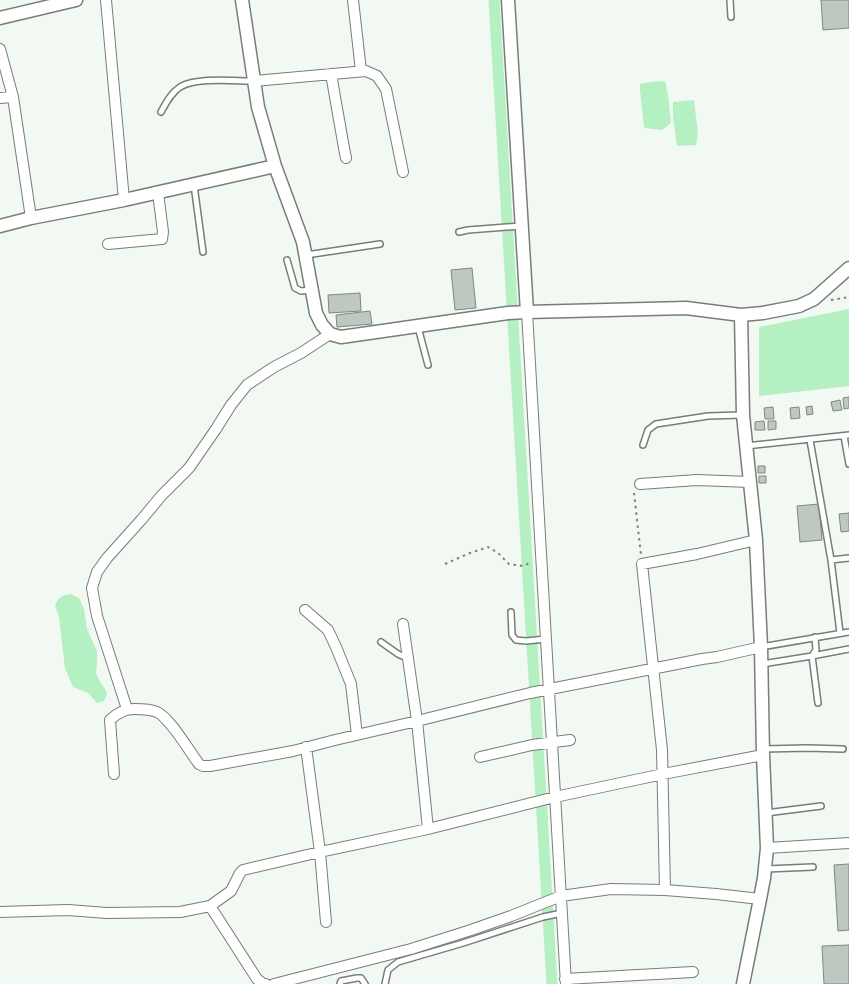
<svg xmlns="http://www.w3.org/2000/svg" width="849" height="984" font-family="Poppins,sans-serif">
<rect width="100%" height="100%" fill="#f2f9f3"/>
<path fill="#b4f0c2" d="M665,81l3,13 3,29 -9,7 -18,-2 -4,-38v-6l11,-2z
M694,100l4,34 -2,11 -19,1 -4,-28v-16z
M849,309v77l-90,10v-69z
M71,594l8,4 5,11 3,20 10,22v12l-1,11 5,9 4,6 2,5 -3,7 -7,2 -9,-10 -15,-6 -8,-19 -6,-51 -4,-12c4,-8 7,-10 16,-11z"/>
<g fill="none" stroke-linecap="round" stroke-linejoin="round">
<path stroke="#b4f0c2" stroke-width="11" d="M494,0l58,984"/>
</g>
<path fill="#bfc7c1" stroke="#808782" d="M821,0h28v28l-26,2z
M472,268l4,40 -21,2 -4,-40z
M360,293l1,18 -32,2 -1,-18z
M370,311l2,13 -35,3 -1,-12z
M849,397v11l-5,1 -1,-11z
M840,400l2,10 -9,1 -2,-9z
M812,406l1,8 -6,1 -1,-8z
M773,407l1,12h-9l-1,-11z
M799,407l1,11 -9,1 -1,-11z
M764,421l1,9h-10v-8z
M768,421h8v8l-8,1z
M758,466h7v7h-7z
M759,476h7v7h-7z
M819,504l3,36 -22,2 -3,-36z
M849,513v18l-8,1 -2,-18z
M849,864v66l-11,1 -4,-66z
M849,945v39h-25l-2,-38z"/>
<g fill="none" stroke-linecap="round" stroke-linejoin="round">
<g stroke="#777e78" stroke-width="8">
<path id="service" d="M730,0l1,17
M161,112c5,-9 10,-19 19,-25 17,-10 54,-6 74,-6
M194,185l9,67
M459,232l9,-2 53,-4
M306,255l74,-11
M287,260l8,28 6,3 10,-1
M418,327l10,38
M844,436l5,28
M810,440l21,120 9,73
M643,445l5,-15 8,-6 52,-8 34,-1
M746,446l103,-11
M831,560l18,-2
M511,612l1,23 4,5 10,1 20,-2
M381,642l17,12 9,4
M761,647l88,-15
M762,664l50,-8 4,-6 -1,-13
M818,703l-6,-47 37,-7
M763,749l44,-1 36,1
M766,813l55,-7
M766,869l47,-2
M340,984l1,-3 16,-3h4l4,6
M385,984l3,-14 10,-8 65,-19 80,-26 19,-4"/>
</g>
<g stroke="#777e78" stroke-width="12">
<path id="minor" d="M106,0l18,200
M353,0l8,71
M0,49l13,48 18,121
M331,74l13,74 2,10
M254,81l112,-10 11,5 9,13 17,83
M0,98l13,-1
M108,244l54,-5 1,-7 -5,-39
M527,312l39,672
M640,484l57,-4 53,2
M305,610l23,20 8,17 15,37 6,51
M403,624l14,97 11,108
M127,709l-30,-93 -5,-28 5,-16 10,-14 35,-39 20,-24 27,-27 27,-39 15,-24 16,-20 27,-18 27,-14 29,-19
M306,747l14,105 6,70
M480,757l52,-12 38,-5
M114,774l-4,-54c7,-7 14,-11 24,-11 7,0 16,0 23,3 14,7 32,39 42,52l4,2h7l83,-15 42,-11 82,-19 113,-28 172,-34 15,-2 44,-10
M767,848l82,-5
M665,890l-3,-140 -20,-186 55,-10 59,-14
M210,906l47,73 5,4 4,1
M0,912l68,-2 39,3 73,-1 30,-6 21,-15 9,-18 3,-3 77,-18 108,-23 127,-32 108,-23 100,-19
M565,979l128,-7
M274,984l137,-35 60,-19 40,-14 50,-20 50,-7 54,1 51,4 44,5"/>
</g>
<g stroke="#777e78" stroke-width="15">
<path id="tertiary" d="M242,0l16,107 17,59 28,76 13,71 6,12 8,9 11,3 167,-24 19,-1 159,-4 55,7 22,-2 36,-7 15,-7 35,-31
M508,0l19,312
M0,18l76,-18
M0,226l31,-8 93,-18 151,-34
M741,315l2,100 13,125 5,107 2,108 4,93 -3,30 -4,21 -17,85"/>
</g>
<path stroke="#7d817d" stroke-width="2" stroke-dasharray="2.5 4" stroke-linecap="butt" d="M831,300l18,-3
M634,493l7,62
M445,564l25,-11 18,-6 10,6 11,11 14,2 9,-4"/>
<use href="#service" stroke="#fff" stroke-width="5"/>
<use href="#minor" stroke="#fff" stroke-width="10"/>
<use href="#tertiary" stroke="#fff" stroke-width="12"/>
</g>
</svg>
